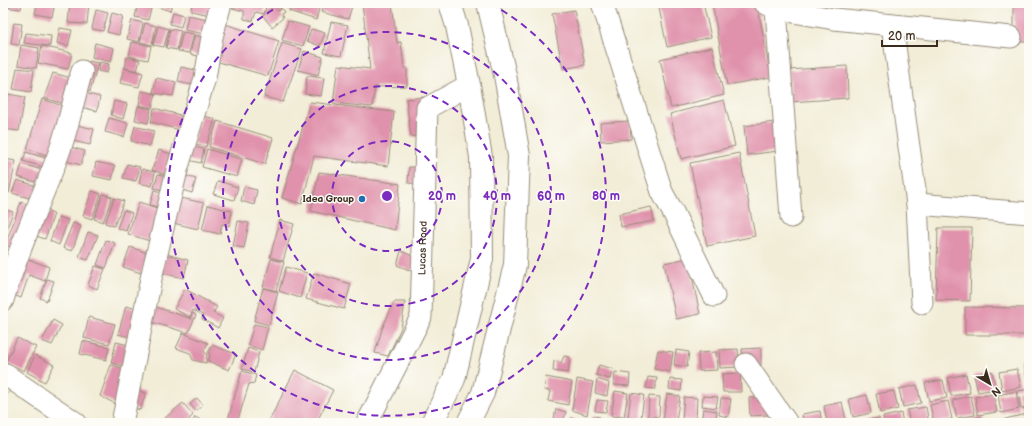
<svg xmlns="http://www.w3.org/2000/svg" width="1032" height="426" font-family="'Balsamiq Sans',sans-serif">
<rect width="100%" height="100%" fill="#fdfcf7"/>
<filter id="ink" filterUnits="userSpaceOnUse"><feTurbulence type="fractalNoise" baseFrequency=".025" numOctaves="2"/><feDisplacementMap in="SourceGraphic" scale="8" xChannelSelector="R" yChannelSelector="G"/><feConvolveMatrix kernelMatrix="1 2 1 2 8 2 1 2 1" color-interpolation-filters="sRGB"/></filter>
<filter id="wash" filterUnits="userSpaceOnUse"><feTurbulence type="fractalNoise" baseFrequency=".012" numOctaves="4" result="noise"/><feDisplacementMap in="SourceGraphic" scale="16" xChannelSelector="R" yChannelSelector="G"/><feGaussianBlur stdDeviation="0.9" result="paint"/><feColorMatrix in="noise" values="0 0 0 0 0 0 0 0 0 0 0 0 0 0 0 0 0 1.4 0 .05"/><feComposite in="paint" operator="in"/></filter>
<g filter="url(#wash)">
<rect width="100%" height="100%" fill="#f2edd7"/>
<g id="blocks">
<path fill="#e092ac" d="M4,3h18l-1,6 -18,-2z
M37,3h18l-3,14 -17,-3z
M70,3h19l-2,21 -19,-1z
M138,3h34l-2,8 -18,-6 -4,15 -13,-3z
M192,3h21l-3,12 -19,-4z
M233,3h34l-3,11 -8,-2 -3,9 -9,-2v-8l-12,-3z
M292,3h22l6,2 -4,15 -27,-9z
M324,3h29l-5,16 -27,-7z
M362,3h30l5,40 4,-1 3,26h3v18l-32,1 -3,20 -39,-4 5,-38 32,4z
M658,3h45l8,34 -44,10z
M712,3h22l1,4 22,-4 14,74 -44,8z
M1014,3h15v39h-15z
M274,6l4,5 3,-3 3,4 -3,2 2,4 -11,9 -9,-11z
M96,10l12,3 -5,18 -11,-2z
M574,10l11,55 -22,4 -11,-55z
M173,12l11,3 -3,12 -11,-3z
M112,13l11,3 -4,19 -12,-3z
M188,15l19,4 -3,15 -19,-4z
M132,20l11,3 -4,19 -12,-3z
M288,21l21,6 -6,19 -21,-6z
M331,22l17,3 -7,31 -17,-3z
M14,23l8,1 -3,21 -8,-1z
M145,23l11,3 -4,19 -12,-3z
M225,24l54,17 -11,35 -53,-15z
M158,26l11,3 -5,18 -11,-2z
M60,28l12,2 -4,16 -11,-3z
M170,29l11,2 -4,19 -11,-2z
M311,29l14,4 -5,13 -13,-5z
M183,32l11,2 -5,19 -11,-2z
M26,33l25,3 -1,10 -26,-3z
M195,35l11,3 -4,19 -12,-3z
M132,42l19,4 -3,14 -19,-4z
M95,43l19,5 -3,14 -19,-5z
M282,43l20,6 -19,53 -19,-5z
M21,45l18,3 -3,20 -18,-3z
M42,46l30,7 -4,16 -30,-6z
M712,47l12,48 -53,13 -11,-49z
M304,51l19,6 -5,18 -20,-5z
M127,57l13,3 -3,11 -12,-3z
M89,61l9,2 -8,29 -8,-2z
M100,62l9,2 -2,9 -9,-2z
M847,66l1,32 -57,4 -2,-32z
M181,67l19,4 -3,15 -19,-4z
M17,68l17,2 -3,22 -18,-3z
M124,68l19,5 -4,14 -19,-4z
M53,73l22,6 -7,26 -24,-7z
M307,76l17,2 -3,18 -16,-2z
M156,78l20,4 -3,14 -20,-3z
M142,91l14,3 -4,14 -13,-3z
M81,92l19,5 -3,14 -20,-5z
M8,94l17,3 -6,34 -16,-2z
M424,97v41l-13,-2 -5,-37z
M42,99l27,9 -15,49 -27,-8z
M724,100l11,46 -54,13 -11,-45z
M114,101l13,3 -4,15 -12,-4z
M310,102l84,10 -6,54 -74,-10 -12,48 -20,-6z
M138,106l13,3 -3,14 -13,-3z
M154,108l33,9 -4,14 -32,-9z
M201,115l14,4 -9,28 -13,-4z
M109,118l19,5 -4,14 -19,-5z
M217,121l56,17 -8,26 -56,-17z
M630,121l1,18 -30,2 -1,-18z
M775,122l3,29 -31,4 -3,-29z
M77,125l17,4 -4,16 -17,-4z
M135,126l19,5 -4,15 -19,-5z
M66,146l19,5 -4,14 -19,-5z
M191,146l13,3 -3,14 -13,-3z
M207,149l35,10 -5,18 -35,-10z
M159,150l18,6 -7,20 -18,-6z
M26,152l24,7 -3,9 -24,-7z
M739,153l16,83 -48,10 -17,-83z
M4,159l12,2 -7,32 -6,-2z
M96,162l19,4 -3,14 -19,-4z
M22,164l24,7 -4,13 -24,-7z
M127,164l13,3 -4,14 -13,-3z
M409,167h13v17l-14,-1z
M142,169l13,3 -3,14 -13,-3z
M319,172l81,12 -5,46 -84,-19z
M158,174l13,3 -4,14 -13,-3z
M183,175l13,4 -4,14 -13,-4z
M17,180l23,7 -4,13 -24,-7z
M218,181l20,6 -4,13 -21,-6z
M244,187l13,3 -3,15 -13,-4z
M154,190l13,4 -4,14 -13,-3z
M92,191l9,3 -9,25 -9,-3z
M103,194l9,3 -9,25 -9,-3z
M176,197l28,6 -6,26 -29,-7z
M114,198l10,3 -10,25 -9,-3z
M21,202l9,3 -16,43 -9,-3z
M139,202l24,8 -10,32 -25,-8z
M208,205l24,6 -3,15 -7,-2 -2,10 -18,-4z
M651,207l3,14 -33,6 -2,-13z
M3,209l10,3 -7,19 -3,-1z
M124,210l8,3 -6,18 -9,-3z
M45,211l9,3 -9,25 -9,-3z
M59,217l9,3 -9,25 -9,-4z
M280,220l14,4 -11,37 -13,-4z
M238,221l11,2 -5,25 -11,-2z
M73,223l8,3 -9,25 -9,-3z
M938,228h34l-2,73 -34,-1z
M88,232l10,3 -10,25 -9,-3z
M106,240l9,3 -9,25 -9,-3z
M130,247l18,6 -7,20 -18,-6z
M401,251l14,6 -3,14 -15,-6z
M3,252l8,3 -8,21z
M166,254l22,6 -4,18 -22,-5z
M23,257l26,10 -4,14 -16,-6 -8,23 -12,-5z
M688,258l12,56 -24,5 -12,-56z
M271,259l13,3 -8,29 -13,-4z
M95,266l10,3 -8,20 -9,-4z
M286,267l21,6 -7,25 -21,-7z
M314,273l37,11 -7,25 -38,-10z
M47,279l7,2 -7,20 -7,-3z
M263,288l15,4 -9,33 -15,-4z
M185,289l32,18 -4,6 10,5 -5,10 -16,-9 1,-4 -10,-5 -3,7 -16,-8z
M394,302h11l-4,26 -13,28 -13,-3 7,-24z
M126,306l15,4 -8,28 -15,-4z
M156,307l36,12 -2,-1 3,-5 3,2 -8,18 -37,-11z
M965,307l64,1v27h-64z
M89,317l26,7 -6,20 -25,-6z
M53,320l9,5 -10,20 -10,-4z
M254,324l14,3 -6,23 -14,-5z
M183,333l25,10 -4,8 3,4 -1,8 -13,-3 -3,-7 -14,-5z
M17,338l19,9 -12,24 -18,-9z
M83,341l26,6 -3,13 -26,-6z
M116,342l17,4 -5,21 -17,-4z
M212,345l24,9 -7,16 -21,-9 2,-6 -2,-2z
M248,348l11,4 -5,20 -12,-3z
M761,348v18l-18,1 -1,-18z
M738,349l1,18 -19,1 -1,-18z
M658,350l15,2 -3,20 -16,-3z
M676,350l13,2 -2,15 -13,-2z
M716,352l1,18 -18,1 -1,-18z
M35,355l19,10 -9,17 -18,-10z
M564,356l6,1 -2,16 -15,-2 1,-10 7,2z
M1029,363v19h-2l-3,-18z
M111,365l19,5 -12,35 -18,-9z
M599,365l14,4 -3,10 -14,-4z
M1017,369l4,18 -19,4 -3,-19z
M295,370l38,20 -17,33h-48z
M242,371l14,4 -2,8 -5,1 -12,39h-10z
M992,371l4,18 -18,3 -4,-17z
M615,372l15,2 -1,12 -15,-1z
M740,373l1,19h-18l-1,-18z
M966,374l4,19 -19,3 -3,-18z
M546,377l26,5 -4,23 -20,-4 2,-10 -6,-1z
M648,377l9,1 -2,11 -9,-1z
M577,379l16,3 -6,33 -15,-5z
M597,379l12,4 -2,13 -12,-3z
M670,379l12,1 -1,11 -12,-2z
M943,380l4,18 -18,3 -4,-18z
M3,384l8,5 -8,12z
M917,385l4,18 -18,4 -4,-18z
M131,389l15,4 -6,17 -14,-5z
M1029,389v19l-8,1 -3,-18z
M615,391l13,2 -4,24 -13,-1z
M894,391l4,18 -18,4 -4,-19z
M1016,391l3,18 -18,4 -3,-18z
M631,393l13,2 -3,24 -13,-1z
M667,394l13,2 -4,25 -13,-2z
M993,394l4,18 -19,3 -3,-18z
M867,395l4,18 -18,4 -4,-18z
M649,396l11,1 -1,20h-11z
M703,396l15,1 -2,11 -14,-2z
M971,396l4,19 -18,3 -4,-18z
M684,397l13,1 -1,23 -14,-1z
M768,397v18l-18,1 -1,-18z
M197,398l6,7 -7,6 -6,-7z
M721,398l10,1 -3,18 -9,-2z
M597,400l11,1 -2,11 -11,-1z
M948,401l4,18 -18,4 -4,-18z
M842,402l4,18 -19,3 -3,-17z
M183,403l10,12 -7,8h-27z
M926,407l3,16h-19l-3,-13z
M556,409l10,3 -3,11h-10z
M703,409l14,2 -2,12h-14z
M820,411l2,12h-18l-2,-9z
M901,413l2,10h-19l-1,-6z
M1027,414l2,9h-35l15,-5z
M593,416l7,1 -1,6 -7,-1z
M195,417l6,3 -1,3h-8z
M982,417l1,6h-19v-3z
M571,418l8,3 -1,2h-9z
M879,418l1,5h-19v-2z"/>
</g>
</g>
<g filter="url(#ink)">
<use href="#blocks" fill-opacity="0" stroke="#968c7a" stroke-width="1"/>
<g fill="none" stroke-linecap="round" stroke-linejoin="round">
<g stroke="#968c7a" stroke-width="23">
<g id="minor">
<path d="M602,3l60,189 12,22 40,82"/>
<path d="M765,3l11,6 58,10 177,18"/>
<path d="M776,9l15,208"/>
<path d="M892,25l25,179 5,99"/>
<path d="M917,204l112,9"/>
<path d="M3,300c14,-49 36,-94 54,-142 11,-28 16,-58 25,-87"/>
<path d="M746,364l41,59"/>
<path d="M3,373l73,50"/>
<path d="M122,423l30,-149 25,-104 28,-92 7,-41 9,-34"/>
<path id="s1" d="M367,423l54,-106 6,-209 42,-23"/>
</g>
</g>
<g stroke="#968c7a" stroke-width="24">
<path id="major" d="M432,423l22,-44 28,-120 -1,-102 -12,-72 -12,-59 -7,-23
M468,423l15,-30 32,-128 4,-109 -14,-81 -17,-72"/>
</g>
<use href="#minor" stroke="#fff" stroke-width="21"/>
<use href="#major" stroke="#fff" stroke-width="22"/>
</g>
</g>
<g fill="none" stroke="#7b2cbf" stroke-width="2" stroke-dasharray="7 5">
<circle cx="387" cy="196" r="55"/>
<circle cx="387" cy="196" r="110"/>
<circle cx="387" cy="196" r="164"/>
<path d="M491 4A219 219 0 1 1 283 4"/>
</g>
<circle fill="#1f6fb2" stroke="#fdfcf7" stroke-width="1.5" cx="362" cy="199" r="4"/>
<g text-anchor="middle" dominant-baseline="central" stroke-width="3" stroke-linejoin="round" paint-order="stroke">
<g font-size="10" font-weight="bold" fill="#3b2a1e" stroke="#fdfcf7" text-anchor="end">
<text x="354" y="199">Idea Group</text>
</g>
<g font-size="10" fill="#3b2a1e" stroke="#fdfcf7">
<text stroke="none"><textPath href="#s1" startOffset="188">Lucas Road</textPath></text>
</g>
</g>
<circle cx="387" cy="196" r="6" fill="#7b2cbf" stroke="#fdfcf7" stroke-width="2"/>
<g font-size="12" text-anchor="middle" font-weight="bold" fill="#7b2cbf" stroke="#fdfcf7" stroke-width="3" stroke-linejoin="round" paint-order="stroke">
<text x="442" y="200">20 m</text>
<text x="497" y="200">40 m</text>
<text x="551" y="200">60 m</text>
<text x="606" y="200">80 m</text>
</g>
<rect width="1032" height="426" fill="none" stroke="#fdfcf7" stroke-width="16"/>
<g transform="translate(990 384) rotate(142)" stroke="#fdfcf7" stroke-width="3" paint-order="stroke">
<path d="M0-3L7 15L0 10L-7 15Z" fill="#3b2a1e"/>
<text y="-6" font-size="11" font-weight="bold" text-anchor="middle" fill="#3b2a1e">N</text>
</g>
<path d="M882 40v6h55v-6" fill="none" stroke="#3b2a1e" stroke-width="2"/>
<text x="888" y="40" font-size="12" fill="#3b2a1e" stroke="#fdfcf7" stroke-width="3" paint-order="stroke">20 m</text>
</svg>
